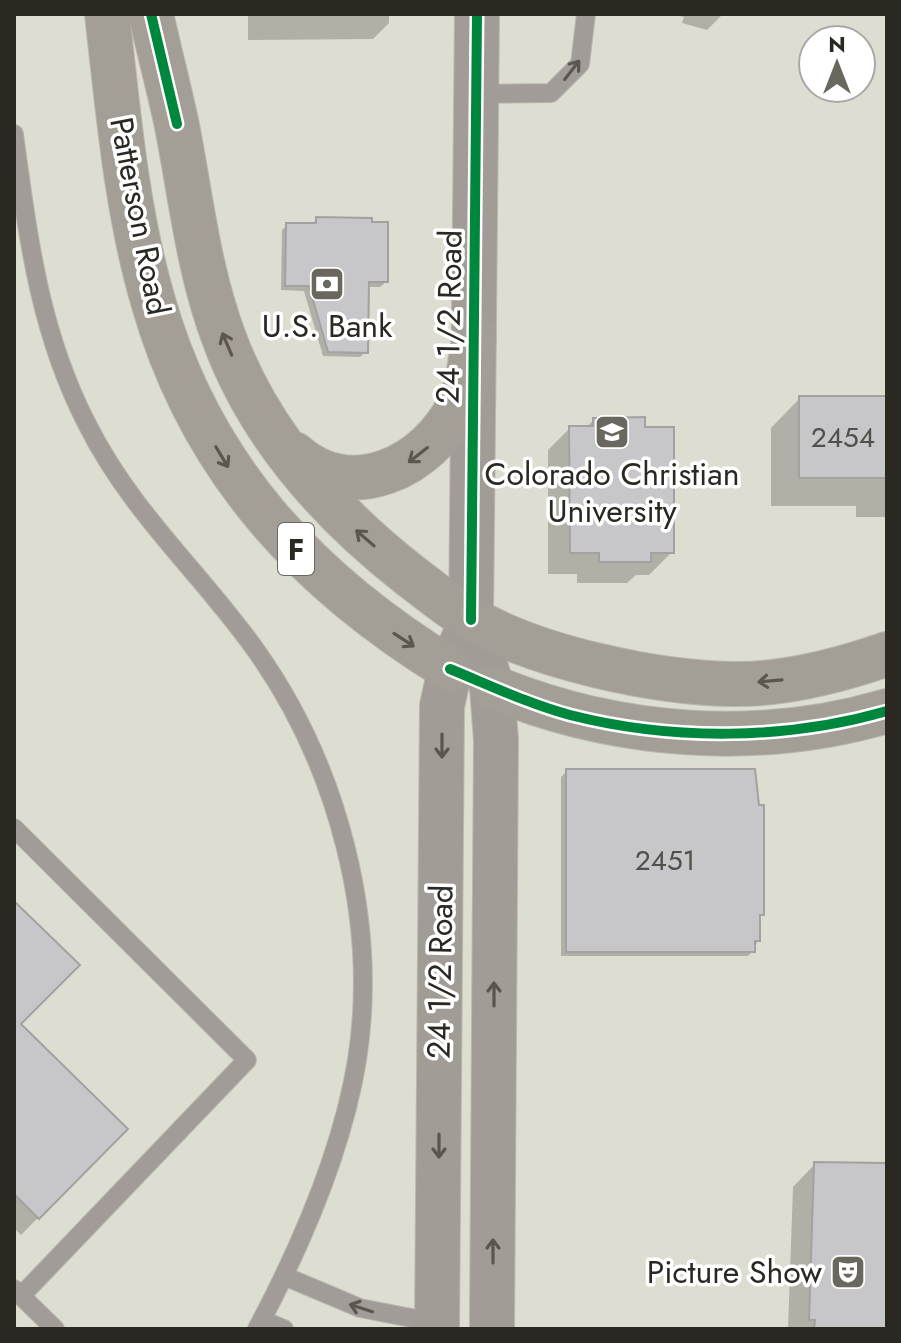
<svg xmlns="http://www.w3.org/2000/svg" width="901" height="1343" font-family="Jost,sans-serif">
<rect width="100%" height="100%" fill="#deddd1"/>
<path fill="#0003" d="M248,14h141v9l-16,16 -125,1z
M670,14h53l-16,16 -25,-7 2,-6z
M317,219l69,63 -6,5h-13l-1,65 -6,5 -37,-1 -19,-65 -23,-1 1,-60 5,-5h24z
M800,398h87v119h-31v-11h-85v-78z
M594,420l78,132 -23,23h-13l-9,8h-50v-9h-29v-124l22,-22h15z
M567,771l195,144 -4,4v21l-5,11 -5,5h-187v-179z
M14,882l4,142 108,105 -105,106 -7,-7z
M815,1164l72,1v164h-99l5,-142z"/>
<path fill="#c7c6c8" stroke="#a3a2a1" stroke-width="2" d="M316,217l56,1v4h16v60h-19l-1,71 -40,-1 -19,-66h-24l1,-63h30z
M799,396h88v82h-88z
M645,417v10h29v126h-23v9h-52v-9h-29l-1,-127h24v-8z
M566,769h189l4,36h5v110h-4v26h-5v11h-189z
M14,901l66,64 -59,59 107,105 -89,90 -25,-25z
M814,1162l73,1v166h-73l1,-9h-6z"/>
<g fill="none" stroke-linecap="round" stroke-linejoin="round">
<g stroke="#b9b8ae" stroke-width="20">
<path id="lane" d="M477,94l74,-1 29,-29 6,-50
M14,134c14,102 25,197 73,290 44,88 112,147 168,225 82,115 124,270 102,411 -15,93 -56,186 -100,269
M14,828l233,232 -226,236
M284,1276l76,32 77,15
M14,1289l41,40
M262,1320l22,9"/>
</g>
<g stroke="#b9b8ae" stroke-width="46">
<path id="secondary" d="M477,14l-6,606 21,67 4,53 -4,589
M437,1329l5,-623 8,-37 16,-36"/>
</g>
<g stroke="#b9b8ae" stroke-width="46">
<path id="primary" d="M107,14c11,95 19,195 46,287 47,166 153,280 297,368
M151,14c8,37 18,74 26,112 14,71 21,143 47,212 36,98 107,176 188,239 19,14 38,31 59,42 67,39 185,64 262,65 52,1 105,-13 154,-30
M294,454c58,51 135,12 165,-49 10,-20 11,-45 15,-67
M492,687c123,51 266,62 395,24"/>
</g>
<use href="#lane" stroke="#a29c98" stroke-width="18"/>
<use href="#secondary" stroke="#a19c95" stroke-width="44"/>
<use href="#primary" stroke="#a39e96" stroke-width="44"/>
<g stroke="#fff" stroke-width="15">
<path id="cycleway" d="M151,14l26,110
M471,620l6,-606
M450,669c39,16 79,35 120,46 102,26 217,25 317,-4"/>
</g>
<use href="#cycleway" stroke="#00873e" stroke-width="10"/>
</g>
<defs><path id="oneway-shaft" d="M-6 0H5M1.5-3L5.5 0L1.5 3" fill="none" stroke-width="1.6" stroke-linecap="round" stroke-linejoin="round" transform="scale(2)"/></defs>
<g stroke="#5a5650">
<use href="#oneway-shaft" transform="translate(572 70) rotate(-52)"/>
<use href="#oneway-shaft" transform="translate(361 1308) rotate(-162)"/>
</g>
<g stroke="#5a574f">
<use href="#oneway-shaft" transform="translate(227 344) rotate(-113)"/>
<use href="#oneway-shaft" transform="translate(418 455) rotate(142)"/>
<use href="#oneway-shaft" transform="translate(222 457) rotate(59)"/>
<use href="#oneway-shaft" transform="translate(365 538) rotate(-139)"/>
<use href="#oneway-shaft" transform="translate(404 640) rotate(33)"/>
<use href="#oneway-shaft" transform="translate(770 681) rotate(175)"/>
</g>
<g stroke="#5a564f">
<use href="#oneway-shaft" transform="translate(442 746) rotate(90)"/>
<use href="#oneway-shaft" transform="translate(494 994) rotate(-90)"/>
<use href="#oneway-shaft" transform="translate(439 1146) rotate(90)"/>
<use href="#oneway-shaft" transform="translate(493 1251) rotate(-90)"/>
</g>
<defs>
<g id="bank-square" transform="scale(1.8)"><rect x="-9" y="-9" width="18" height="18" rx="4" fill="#69675e" stroke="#fff"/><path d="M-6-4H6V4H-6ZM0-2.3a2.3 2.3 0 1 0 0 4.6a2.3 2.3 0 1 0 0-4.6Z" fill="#fff"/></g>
<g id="university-square" transform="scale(1.8)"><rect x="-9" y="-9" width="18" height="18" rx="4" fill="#69675e" stroke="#fff"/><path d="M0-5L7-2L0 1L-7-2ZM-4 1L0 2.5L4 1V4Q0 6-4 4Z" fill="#fff"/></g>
<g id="theatre-square" transform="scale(1.8)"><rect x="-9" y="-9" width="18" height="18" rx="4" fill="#69675e" stroke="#fff"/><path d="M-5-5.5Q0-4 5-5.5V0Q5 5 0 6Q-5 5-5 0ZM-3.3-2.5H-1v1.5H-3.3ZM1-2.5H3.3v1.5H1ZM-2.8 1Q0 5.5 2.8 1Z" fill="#fff"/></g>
</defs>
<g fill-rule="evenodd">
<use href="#bank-square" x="327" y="284"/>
<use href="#university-square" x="612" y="432"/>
<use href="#theatre-square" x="848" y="1272"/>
</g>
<g text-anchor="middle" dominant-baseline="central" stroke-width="7" stroke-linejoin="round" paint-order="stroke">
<g font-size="28" fill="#51504a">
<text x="843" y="437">2454</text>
<text x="665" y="860">2451</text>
</g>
<rect fill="#fff" stroke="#6a6863" stroke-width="2" x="278" y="523" width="36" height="52" rx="6"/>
<g font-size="30" font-weight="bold" fill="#2a2820">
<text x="296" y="549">F</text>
</g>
<g font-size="32" fill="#2a2820" stroke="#fff">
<text transform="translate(140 216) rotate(79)">Patterson Road</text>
<text transform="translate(449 317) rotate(-89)">24 1/2 Road</text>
<text transform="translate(440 972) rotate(-89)">24 1/2 Road</text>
</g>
<g font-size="32" fill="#2a2820" stroke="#fff">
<text x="327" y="326">U.S. Bank</text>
<text x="612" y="474">Colorado Christian<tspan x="612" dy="37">University</tspan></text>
<text x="822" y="1272" text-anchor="end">Picture Show</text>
</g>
</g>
<rect width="901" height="1343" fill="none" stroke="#2a2820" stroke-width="32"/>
<g transform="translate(837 64)"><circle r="38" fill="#ffffff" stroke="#aaa9a6" stroke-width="2"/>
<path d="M0-6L14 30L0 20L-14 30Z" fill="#69675e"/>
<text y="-12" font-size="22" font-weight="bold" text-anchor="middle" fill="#2a2820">N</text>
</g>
</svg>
